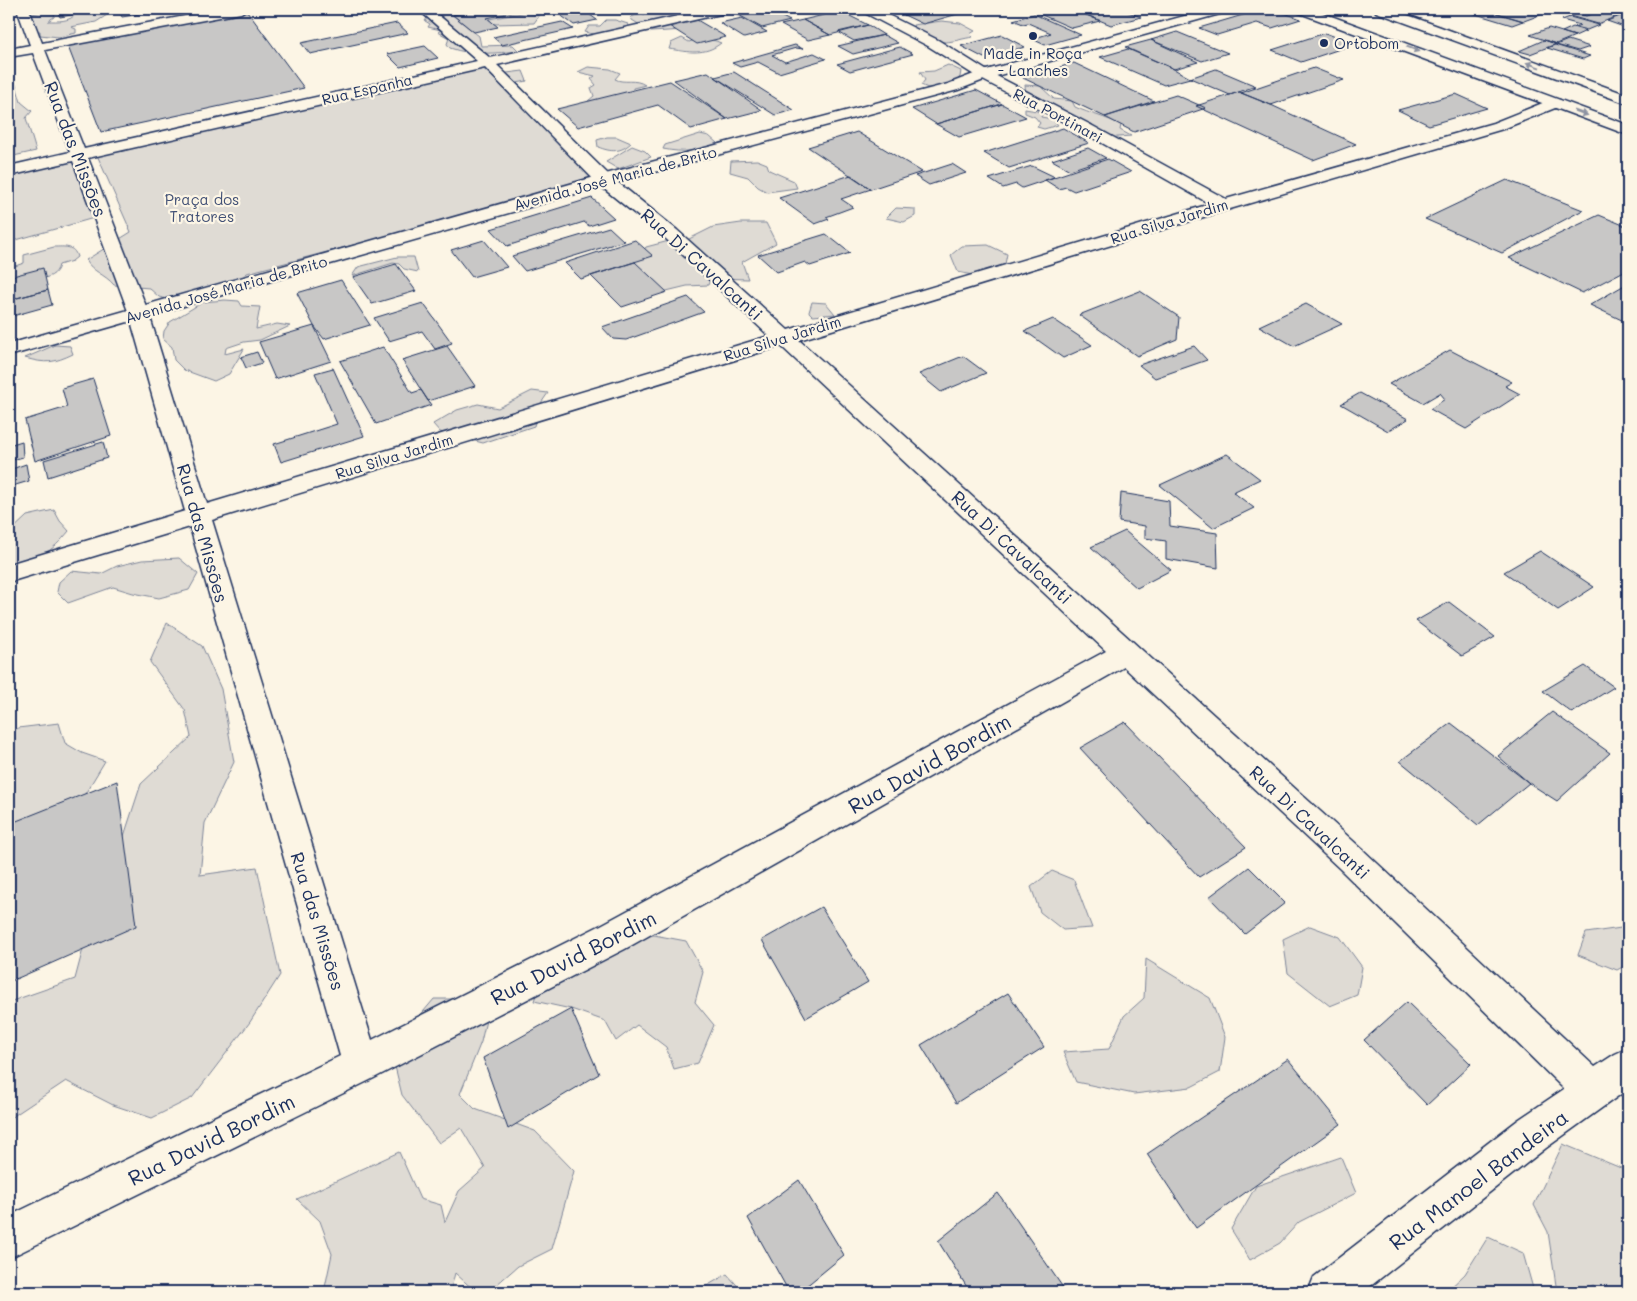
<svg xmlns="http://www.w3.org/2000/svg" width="1637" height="1301" font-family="Mali,sans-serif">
<rect width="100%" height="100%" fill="#fcf5e5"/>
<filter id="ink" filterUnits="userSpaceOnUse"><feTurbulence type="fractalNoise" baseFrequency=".02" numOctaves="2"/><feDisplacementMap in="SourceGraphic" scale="10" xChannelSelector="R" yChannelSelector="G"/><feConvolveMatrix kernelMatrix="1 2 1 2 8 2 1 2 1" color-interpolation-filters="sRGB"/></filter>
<g filter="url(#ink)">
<path fill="#dfdbd4" stroke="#7d8599" d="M439,9l12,5 28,22 2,10 32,-1 6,6c-23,2 -47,5 -69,-3l-3,-4 2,-6 -11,-6 3,-2 -13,-3 2,-3 -5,-3 5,-7z
M665,9h13l2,3 -6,5 8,3 3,10 -34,2 -19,-12 -1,-3c12,-5 23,-1 34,-8z
M98,11l9,4 -11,7 -25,5 5,2v4l-17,4 -19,-2v-4l-6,1 -5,-17 11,-3 15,2 -1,3 -6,4c10,0 21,1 28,-7z
M527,12l12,4 -5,7 -40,1 -5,-5z
M606,20h9l13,4 -2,8 -22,5 -19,-5 4,-6h11z
M942,21l18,2 15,8 -5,3 3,3c-19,3 -31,10 -48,-1 -5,-3 -9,-5 -12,-11z
M682,38l7,4c11,-4 21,-4 32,1 -16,13 -33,9 -52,6l2,-6z
M9,62l12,40 11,9 -6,7 10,33 -27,6z
M479,65l18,16 10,-8 16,-2 4,10 -21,4 -8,-3 102,98 -353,93 -24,22 -39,9 -25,-7 -10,-9 -35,-3c-9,-11 -22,-13 -28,-25l45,-28 -34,-77z
M948,65l13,6 -1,6 -8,9 -24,2 -7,-3 4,-5 -5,-8 14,-1z
M588,67l22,2 10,4 -5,6c9,5 20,-1 30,6l-12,3v6l-36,8 -9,-1 6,-5 -3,-8 5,-3 -5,-6 4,-3 -17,-4z
M1025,85l15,1 14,13 18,2 3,6c15,7 31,10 46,18l-1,5 11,6 -25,2 -14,-14 -17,-4 -5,-6 -44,-19z
M1025,109l18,3 -2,5 12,2 5,6 -14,4 -7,-2 3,-4 -5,-6 -10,-4z
M700,134l9,2 8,7c-18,9 -34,10 -54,6l2,-4z
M607,137h10l14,6c-11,10 -20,9 -33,4l-1,-7z
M632,146l13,5 6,6 -33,12 -12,-7z
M72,157l22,61 -85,24v-70z
M757,160l10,4 2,6 25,11 3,7 -30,4 -9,-5 -10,-10 -18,-5 1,-11z
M896,208l19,1v7l-11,6 -18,-4z
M741,223h25l10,20 -34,19 6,17 -37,-1 -3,7 -21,1 -41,10 -18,-30 7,-4 11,-15 23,-6h16l28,-14z
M988,245l19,9 -2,10 -28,12 -19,-4 -7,-17 11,-9z
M54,247c10,0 20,-2 23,10l-5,4 -13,4c-4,20 -36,13 -50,12v-9l15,-5v-8z
M397,257h17l4,15 -14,-3 -5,-5 -6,-1 -41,13 6,-9z
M225,300l14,1 3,5 18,1 -4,22 21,-5 13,2 -30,14 -16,2 -18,6 -1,6 19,-5 -15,25 -15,7 -30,-11 -10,-10 -2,-13 -9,-8 1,-8 6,-9 33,-20z
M812,302l14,1 9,11 -22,2 -4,-4z
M55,345l15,1 3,8c-19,9 -27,10 -48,4z
M532,391l16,2 -9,13 -5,20 -51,17 -43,-11 -7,-8 24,-14 21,-6 20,4z
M54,510l6,11 9,10c-17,21 -33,31 -60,36v-34l18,-17z
M179,558l19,16 -9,16 -30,8 -26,-5 -20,-6 -45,16 -11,-11 2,-10 12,-11 30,3 16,-8 25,-6z
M167,623l35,23 19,43 13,73 -29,61 -5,52 57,-8 23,108 -30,47 -58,76 -40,20 -39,-13 -47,-24 -57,38v-117l66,-23 24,-90 25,-53 17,-52 50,-47 -6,-27 -35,-48z
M59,723l6,20 17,10 23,8 -20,33 -33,25 -43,5v-91l9,-5z
M1052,871l22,9 18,48 -29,2 -23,-18 -9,-25z
M1310,926l30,11 22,30 -5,28 -27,11 -42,-33 -5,-34z
M1628,927v37l-11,6 -39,-15 8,-22z
M654,935l32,6 17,31 -8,30 19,23 -16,38 -24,6 -8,-22 -29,-22 -21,16 -11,-20 -34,-12 -37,-8 9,-28 70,-36z
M1146,959l64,39 15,39 -5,35 -29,15 -57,7 -58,-12 -13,-30 46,-3 15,-33 20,-18z
M434,999h57l-10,43 -21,52 15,15 60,22 39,40 -22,78 -34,17 -30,26h-12l-21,-19 -5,19h-126l8,-38 -12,-33 -23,-22 102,-47 21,47 21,6 4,17 14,-31 26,-23 -24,-40 -22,15 -37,-48 -11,-45z
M1563,1144l65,27v121h-22l-13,-7 -12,7h-24l-9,-60 -14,-27z
M1341,1157l15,36 -57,29 -19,21 -30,17 -19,-31 25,-43z
M1488,1237l35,16 11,39h-88l19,-18z
M727,1274l16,18h-45l2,-2z"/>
<path fill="#c8c7c6" stroke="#1b2f5e" d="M56,9h48l-44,8z
M118,9h51l-47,8z
M482,9h47l-42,9 11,9 -24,5 -21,-17z
M552,9h30l15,11 -23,5z
M637,9h16l4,2 -12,3z
M761,9h6l23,12 -28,7 -25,-14z
M926,9h24l11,4 -38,11 -19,-9z
M1028,9h45l27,12 -28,7z
M1079,9h42l20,8 -30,8 -36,-15z
M1263,9h10l28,10 -29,9 -15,-5 -40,12 -18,-7z
M1476,9h7l40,12 -11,4 -43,-13z
M1484,9h72l-32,12z
M1557,9h20l-6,2 15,5 18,-7h12l11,3 -29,12 -46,-13z
M247,11l57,77 -203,44 -34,-88z
M840,11l28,14 -38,10 -27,-15z
M1628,13v12l-4,2 -17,-6z
M1034,14l47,21 -36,10 -13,-6 19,-6 -23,-10 -5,1 -10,-4z
M1570,17l18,5 11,3 -12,5 -12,-3 5,-2 -18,-5z
M742,18l25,14 -23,6 -24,-15z
M697,20l29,17 -29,7 -28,-18z
M803,20l27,15 -22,5 -27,-15z
M562,22l11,7 -71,16 -9,-8z
M397,23l11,10 -98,21 -9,-11z
M868,25l16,10 -30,6 -16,-9z
M1573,27l13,4 -11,5 -13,-4z
M1549,28l26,8 -19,8 -26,-9z
M1177,32l51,21 -26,8 -51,-21z
M1325,33l30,11 -54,18 -29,-12z
M884,35l14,8 -45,11 -15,-8z
M1002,35l23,12 -41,11 -23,-12z
M1151,40l47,22 -24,7 -49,-22z
M1544,40l12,4 -26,10 -11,-3z
M1568,40l22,7 -12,4 -22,-6z
M795,45l8,4 -7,-1 -24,7 13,7 29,-9 12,6 -47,14 -21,-11 -18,5 -8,-4z
M1555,45l35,11 -7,3 -36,-11z
M425,46l13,12 -38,9 -13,-13z
M900,47l13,7 -63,17 -13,-7z
M1128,49l46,20 16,9 -26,7 -64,-28z
M1074,63l80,38 -49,16 -82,-39z
M1314,68l30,12 -73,25 -30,-12z
M1216,69l40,17 -26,9 -40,-17z
M708,72l7,5 47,33 -35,9 -53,-39z
M734,72l60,38 -19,5 -60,-38z
M670,81l57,38 -36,10 -33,-24 -80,22 -21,-18z
M976,90l26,14 -66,20 -24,-15z
M1239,92l32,13 85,39 -43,16 -117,-54z
M1456,94l31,14 -58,17 -31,-15z
M1176,95l30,13 -72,24 -29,-15z
M1002,104l24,13 -67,20 -23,-13z
M1063,128l26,15 -80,25 -25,-15z
M857,132l65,40 -51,17 -63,-42z
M1088,148l18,10 -36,12 -18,-10z
M1108,159l23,13 -57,19 -8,-4 -7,2 -14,-9z
M952,164l14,9 -37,12 -14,-9z
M1032,166l23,11 -33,11 -6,-4 -13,4 -14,-9z
M851,175l20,14 -30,10 12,8 -27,10 3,2 -14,5 -36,-26z
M1507,180l76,30 -81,43 -77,-34z
M592,198l22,20 -25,8 -5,-4 -77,24 -16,-17z
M1599,215l29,12v42l-46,24 -73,-35z
M609,227l15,14 -99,30 -13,-15z
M826,234l24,19 -40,13 -5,-4 -28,10 -19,-17z
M484,240l23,27 -35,10 -21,-27z
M635,240l18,16 -72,23 -16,-16z
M635,262l32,30 -45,15 -31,-31z
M396,264l20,27 -44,13 -19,-27z
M43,268l5,22 -39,10v-23z
M341,280l29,45 -46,14 -10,-13 -17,-33z
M1628,283v40l-38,-18z
M48,290l4,15 -43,12v-17z
M1140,291l39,26 -2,22 -40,17 -58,-41z
M688,297l16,15 -78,28 -13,-1 -11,-12z
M423,303l29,40 -17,6 -13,-18 -33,10 -15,-23z
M1306,304l36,20 -48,22 -35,-20z
M1053,319l39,26 -29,13 -38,-27z
M314,326l17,35 -56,18 -16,-37z
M447,346l28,40 -47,15 -26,-41z
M1194,346l13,14 -52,18 -16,-13z
M383,347l29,46 9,-3 10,15 -55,19 -36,-63z
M1450,350l62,32 -7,4 15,8 -54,35 -36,-20 15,-10 -5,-6 -17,10 -34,-19z
M257,352l5,11 -16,5 -5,-11z
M963,356l23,17 -45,19 -22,-18z
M333,368l31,68 -83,26 -7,-18 63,-20 -22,-51z
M93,379l18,57 -76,25 -10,-41 42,-13 -5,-19z
M1360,393l48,26 -20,12 -47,-27z
M22,441l1,16 -14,4v-16z
M103,442l4,16 -59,19 -4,-17z
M1227,454l33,25 -27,13 21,16 -41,20 -53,-43z
M26,464l3,17 -20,6v-17z
M1121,493l48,8 1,25 47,7 1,35 -52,-9v-18l-21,-3v-12l-26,-4z
M1125,531l46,39 -34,18 -46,-41z
M1540,551l54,36 -36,23 -54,-38z
M1449,602l46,35 -33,19 -46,-35z
M1585,666l29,21 -42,26 -29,-22z
M1552,712l58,41 -53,48 -28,-18 -31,-27z
M1125,722l121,125 -47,30 -119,-129z
M1451,723l78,60 -51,42 -78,-64z
M117,781l19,145 -127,56v-158z
M1249,867l36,36 -40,31 -36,-37z
M821,907l47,75 -62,36 -44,-78z
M1008,993l36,54 -88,56 -35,-58z
M1407,1002l64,62 -44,41 -63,-65z
M571,1009l28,65 -91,55 -25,-71z
M1288,1059l53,65 -145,104 -49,-74z
M799,1180l45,75 -45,37h-10l-41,-74z
M998,1193l68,99h-96l-32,-51z"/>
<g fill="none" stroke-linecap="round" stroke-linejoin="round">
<g stroke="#1b2f5e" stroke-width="3">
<path id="minor" d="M17,9h12l13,34 180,-34h25l-6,4 -196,37 39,99 393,-88 -59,-52h13l59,49 219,-49h22l-2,3 -4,1 -228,52 113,111 67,54 111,100 422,-126 -131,-74 -100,-52 -51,-32 -65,-34 -2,-3h15l62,31 51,32 100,52 137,75 267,-76 57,-23h10l2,3 -2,3 -57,23 -273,80 -431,131 563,509 233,218 20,-13 13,-6v41l-82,59 -183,144h-55l6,-15 204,-157 46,-31 -224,-220 -216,-202 -499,282 -251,129 -365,180v-42l331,-160 -150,-529 -181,55v-18l176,-53 -56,-197 -56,-153 -64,15v-10l61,-14 -37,-99 -24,4v-8l21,-4zM485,68l113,116 67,54 104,98 -562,168 -58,-190 -61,-156zM781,346l325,305 -505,274 -229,115 -160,-520z"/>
</g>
<g stroke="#1b2f5e" stroke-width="3">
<path id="major" d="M1210,9h19l-2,3 -238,66 -31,12 -348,94 -601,172v-12l589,-168 350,-92 31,-12z
M1295,9h17l316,116v10l-331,-123z
M1374,9h17l237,86v9l-252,-92z"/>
</g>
<use href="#minor" fill="#fcf5e5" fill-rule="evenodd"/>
<use href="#major" fill="#fcf5e5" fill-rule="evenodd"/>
</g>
<defs><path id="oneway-solid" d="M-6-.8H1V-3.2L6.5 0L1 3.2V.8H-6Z" transform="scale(1.25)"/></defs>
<g fill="#8c92a2">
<use href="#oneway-solid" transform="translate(1413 49) rotate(20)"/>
<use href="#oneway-solid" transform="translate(1533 65) rotate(-160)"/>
<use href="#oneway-solid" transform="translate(1581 113) rotate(20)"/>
</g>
</g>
<g fill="#1b2f5e" stroke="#fcf5e5" stroke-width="2">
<circle cx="1033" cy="36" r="5"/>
<circle cx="1324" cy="43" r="5"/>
</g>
<g text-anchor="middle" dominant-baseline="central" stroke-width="4.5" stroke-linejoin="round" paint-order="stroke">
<g font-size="15" fill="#1b2f5e" stroke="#fcf5e5" text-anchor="start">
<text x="1334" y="43">Ortobom</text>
<text x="1033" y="53" text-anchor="middle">Made in Roça<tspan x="1033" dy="17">- Lanches</tspan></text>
</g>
<g font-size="15" fill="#1b2f5e" stroke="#fcf5e5">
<text transform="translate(367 89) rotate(-13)">Rua Espanha</text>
<text transform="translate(1058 115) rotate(28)">Rua Portinari</text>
<text transform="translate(615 178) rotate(-15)">Avenida José Maria de Brito</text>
<text transform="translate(1169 221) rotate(-17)">Rua Silva Jardim</text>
<text transform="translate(226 289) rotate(-16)">Avenida José Maria de Brito</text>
<text transform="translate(782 338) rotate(-17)">Rua Silva Jardim</text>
<text transform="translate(394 456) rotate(-17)">Rua Silva Jardim</text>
</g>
<g font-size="15" fill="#425176" stroke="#fcf5e5">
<text x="202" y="199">Praça dos<tspan x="202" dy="17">Tratores</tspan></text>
</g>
<g font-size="18" fill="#1b2f5e" stroke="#fcf5e5">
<text transform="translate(76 149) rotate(69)">Rua das Missões</text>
<text transform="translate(702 264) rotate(42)">Rua Di Cavalcanti</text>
<text transform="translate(203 533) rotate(74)">Rua das Missões</text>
<text transform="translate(1012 547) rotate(43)">Rua Di Cavalcanti</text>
<text transform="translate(1310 822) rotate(43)">Rua Di Cavalcanti</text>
<text transform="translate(318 921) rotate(73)">Rua das Missões</text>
</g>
<g font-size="21" fill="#1b2f5e" stroke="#fcf5e5">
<text transform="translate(929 763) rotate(-29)">Rua David Bordim</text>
<text transform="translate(573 957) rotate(-27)">Rua David Bordim</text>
<text transform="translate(211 1139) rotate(-26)">Rua David Bordim</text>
<text transform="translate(1478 1179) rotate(-37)">Rua Manoel Bandeira</text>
</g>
</g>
<rect width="1637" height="1301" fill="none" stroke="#fcf5e5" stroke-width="30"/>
<rect x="15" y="15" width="1607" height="1271" fill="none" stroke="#1b2f5e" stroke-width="2" filter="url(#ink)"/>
</svg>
